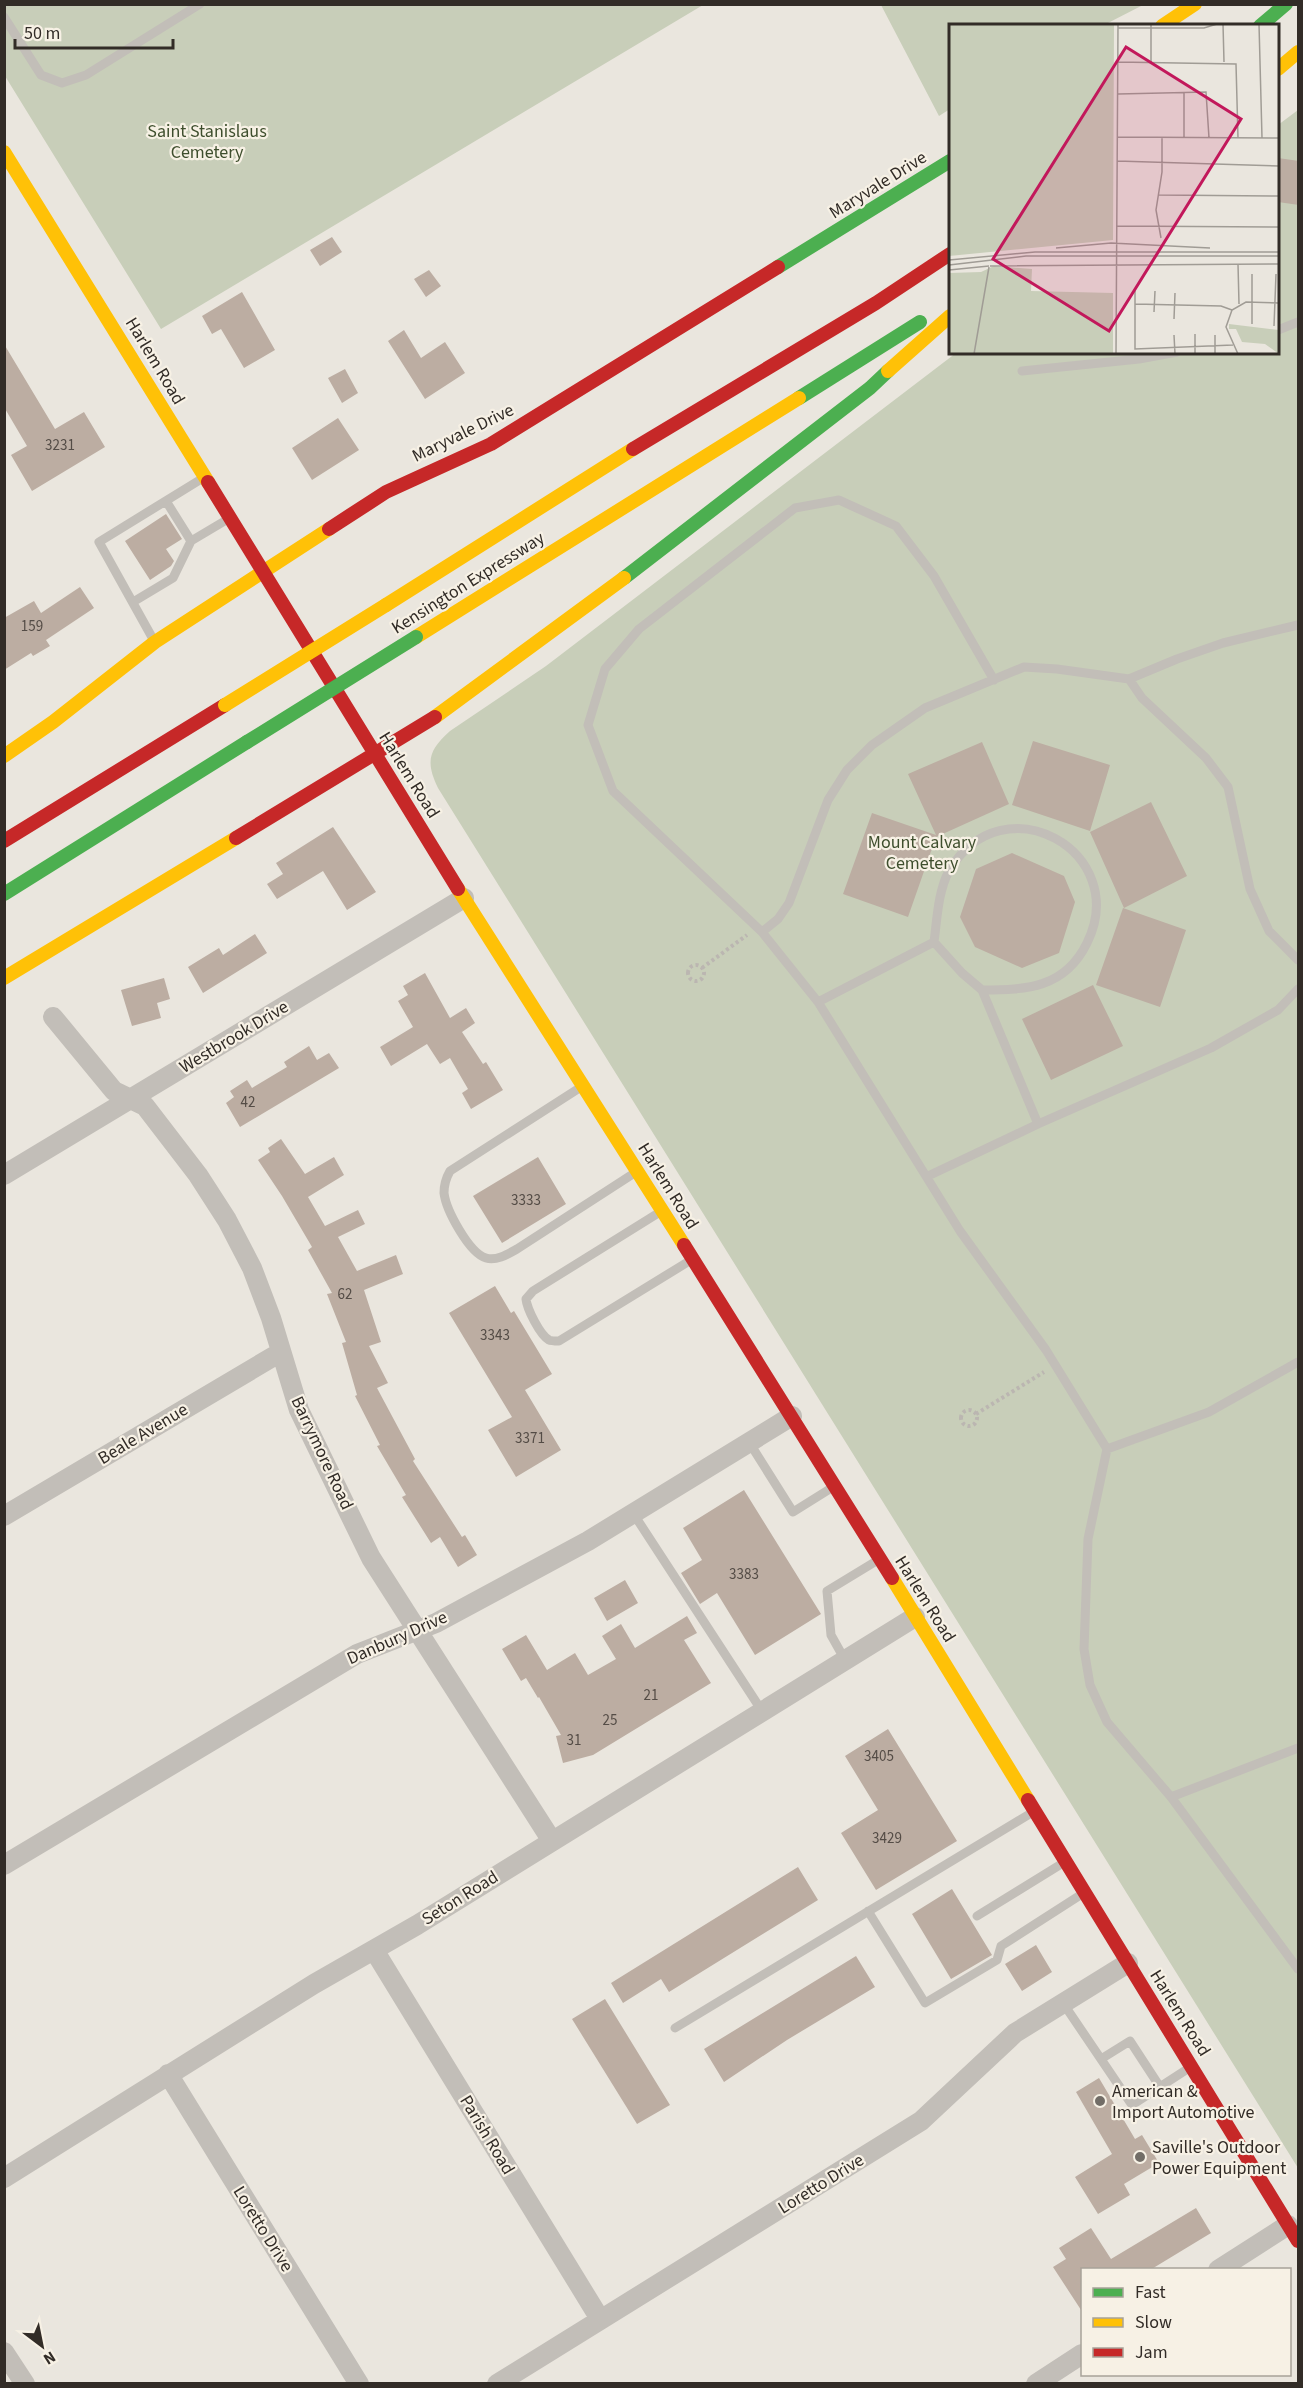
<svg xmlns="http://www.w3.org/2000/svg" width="1303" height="2388" font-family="'Source Sans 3',sans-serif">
<rect width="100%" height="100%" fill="#eae6de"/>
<path fill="#c8ceb9" d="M5,5h698l-542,324 -156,-253z
M881,5h262l-39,20 -154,1v83l-11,7z
M1298,110v2058l-860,-1380c-13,-27 -9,-38 12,-57l96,-65 410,-313 322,-1v-227z"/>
<path fill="#bcada2" d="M1278,158l21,3v44l-21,-3z
M332,237l10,15 -22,14 -10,-16z
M429,270l12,16 -15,11 -12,-18z
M242,292l33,58 -31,18 -23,-39 -9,5 -10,-18z
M404,330l17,28 24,-16 20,31 -40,26 -37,-58z
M4,344l51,85 29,-17 21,35 -73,44 -21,-36 16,-9 -23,-39z
M345,369l13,24 -16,10 -14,-25z
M338,418l21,32 -47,30 -20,-32z
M166,514l16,25 -16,10 8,12 -3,5 -21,14 -25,-39z
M80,587l14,21 -48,32 4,6 -17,10 -2,-3 -27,17v-52l30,-17 7,12z
M1033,741l77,24 -20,66 -78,-26z
M982,742l27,62 -73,33 -28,80 -65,-23 29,-81 64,22 -28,-61z
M1151,802l36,74 -63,32 -34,-76z
M333,827l43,65 -29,18 -24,-39 -46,28 -10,-15 16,-10 -7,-11z
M1012,853l52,23 11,26 -16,51 -37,15 -47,-21 -15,-30 16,-48z
M1123,908l63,22 -26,77 -64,-22z
M255,934l12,19 -64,40 -15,-26 31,-19 4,7z
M425,973l25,45 16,-10 9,15 -13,9 21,32 3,-2 17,28 -32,19 -9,-16 6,-4 -18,-31 -10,6 -13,-20 -36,22 -11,-19 33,-20 -15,-26 10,-6 -5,-9z
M164,978l6,21 -13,4 4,15 -29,8 -11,-36z
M1093,985l30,61 -72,34 -29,-61z
M309,1046l8,14 12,-7 10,15 -99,59 -14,-24 8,-6 -4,-6 17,-11 5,8 35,-21 -3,-5z
M281,1139l24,35 29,-17 10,18 -36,22 17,29 33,-16 7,14 -27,13 19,34 39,-16 7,19 -39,16 17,52 -12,4 19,37 -11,5 38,71 -2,2 49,76 3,-2 12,20 -19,12 -18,-30 -9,6 -29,-46 4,-2 -29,-49 3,-1 -25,-49 2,-1 -15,-52 4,-1 -19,-48 5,-1 -24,-43 4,-3 -30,-51 -24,-36 12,-8 -2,-4z
M538,1157l28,47 -64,39 -29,-47z
M495,1286l16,27 3,-2 38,63 -27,16 36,60 -45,27 -28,-47 24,-13 -63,-104z
M744,1490l77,124 -66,41 -38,-62 -17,11 -19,-31 21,-13 -19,-32z
M625,1580l13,23 -31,18 -13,-23z
M687,1616l10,17 -13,7 27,43 -118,72 -30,8 -7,-27 5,-1 -22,-38 -1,1 -12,-20 -5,3 -19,-32 24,-14 21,35 28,-17 13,22 28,-16 -14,-23 19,-12 14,24z
M888,1729l69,112 -81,49 -35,-57 37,-23 -33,-54z
M798,1867l20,33 -149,92 -8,-13 -38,24 -12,-20z
M952,1889l40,66 -41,24 -39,-65z
M1036,1945l16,27 -30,19 -17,-27z
M856,1956l19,31 -88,53 -63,42 -20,-33z
M605,1999l65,106 -33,19 -65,-105z
M1099,2078l36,61 7,-4 17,28 -35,21 6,11 -32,19 -23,-37 37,-23 -36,-62z
M1196,2208l15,25 -61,37h-67v43l-30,-46 13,-8 -7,-11 32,-20 20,31z"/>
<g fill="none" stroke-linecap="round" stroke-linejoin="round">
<path stroke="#bbb6b1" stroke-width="4" stroke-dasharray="3 3" stroke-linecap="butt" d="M688 973a8 8 0 1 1 16 0a8 8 0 1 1-16 0Z
M702,968l45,-33
M961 1418a8 8 0 1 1 16 0a8 8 0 1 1-16 0Z
M976,1414l68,-42"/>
<path stroke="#c2beb8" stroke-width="9" d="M4,17l37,58 21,8 24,-8 114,-71
M1278,330l20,-8
M1022,371l117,-12 38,-7
M166,501l25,40
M133,602l40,-24 18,-37 37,-22
M153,639l-54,-97 104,-64
M1129,679l13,19 64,60 22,29 22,102 19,42 29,29
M994,680l-60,-104 -38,-50 -57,-26 -44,8 -156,121 -34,40 -17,56 25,66 149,141 56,70 142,229 86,119 61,99 -19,90 -4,110 6,36 17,37 64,75 127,172
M762,932l16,-13 11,-16 39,-103 19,-30 25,-25 53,-37 99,-41 33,2 72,10 48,-20 46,-16 75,-18
M934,942c3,-22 4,-51 15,-71 54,-92 183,-19 138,72 -22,45 -60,47 -105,47
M818,1002l116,-60 28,31 20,17 56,134
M581,1087l-131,84c-4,7 -6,13 -6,22 2,17 25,60 42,65 11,3 22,-4 31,-9l119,-77
M928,1176l110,-52 173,-76 67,-38 20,-21
M660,1212l-127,79 -7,8c1,10 14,36 23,41 2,1 7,1 10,1l132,-81
M749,1442l44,70 40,-25
M1107,1449l102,-37 89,-50
M633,1513l129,198
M845,1660l-14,-25 -4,-44 51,-31
M1171,1797l127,-49
M868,1911l57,92 72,-43 4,-14 81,-52
M977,1916l86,-53
M1063,2003l69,102 57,-37
M675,2028l358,-216
M1101,2059l29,-18 30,46"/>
<path stroke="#c2beb8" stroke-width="20" d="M53,1017l61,74 31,15 53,69 29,45 25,48 19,50 28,92 72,148 181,283
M4,1175l460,-277
M4,1516l277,-164
M4,1865l353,-211 79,-31 152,-82 204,-125
M374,1950l226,369
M168,2074l191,310
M4,2178l310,-194 103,-59 498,-308
M1218,2270l70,-45
M4,2352l21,32
M497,2384l424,-263 94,-88 113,-70
M1036,2384l46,-30"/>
<path stroke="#4caf50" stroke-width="14" d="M1260,26l26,-22
M778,267l172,-106
M799,398l121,-76
M624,578l246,-190 18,-17
M4,894l243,-152"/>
<path stroke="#ffc107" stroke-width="14" d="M1162,26l33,-22
M1278,69l20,-17
M4,152l204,330
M888,371l62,-55
M386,605l247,-156
M416,637l383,-239
M435,717l189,-139
M4,756l49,-34 102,-80 174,-113
M458,889l226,356
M4,978l232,-140
M892,1578l136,222"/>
<path stroke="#c62828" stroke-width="14" d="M633,449l243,-146 74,-49
M208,482l250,407
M329,529l57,-37 105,-48 287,-177
M236,838l199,-121
M4,841l221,-136
M684,1245l208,333
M1028,1800l270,441"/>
<path stroke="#4caf50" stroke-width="14" d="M247,742l169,-105"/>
<path stroke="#ffc107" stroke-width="14" d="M225,705l161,-100"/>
</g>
<g fill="#726d67" stroke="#f7f1e5" stroke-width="2">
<circle cx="1100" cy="2101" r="6"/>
<circle cx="1140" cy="2157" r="6"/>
</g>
<g text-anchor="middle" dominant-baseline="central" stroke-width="4.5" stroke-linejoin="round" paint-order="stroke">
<g font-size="15" fill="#544c46">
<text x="60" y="445">3231</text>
<text x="32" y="626">159</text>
<text x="248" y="1102">42</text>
<text x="526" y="1200">3333</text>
<text x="345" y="1294">62</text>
<text x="495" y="1335">3343</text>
<text x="530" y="1438">3371</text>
<text x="744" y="1574">3383</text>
<text x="651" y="1695">21</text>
<text x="610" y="1720">25</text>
<text x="574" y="1740">31</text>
<text x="879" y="1756">3405</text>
<text x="887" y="1838">3429</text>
</g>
<g font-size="18" fill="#3e4e2d" stroke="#f7f1e5">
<text x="207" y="131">Saint Stanislaus<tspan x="207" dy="21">Cemetery</tspan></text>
<text x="922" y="842">Mount Calvary<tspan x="922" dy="21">Cemetery</tspan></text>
</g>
<g font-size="18" fill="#322c27" stroke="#f7f1e5">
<text transform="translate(878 185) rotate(-32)">Maryvale Drive</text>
<text transform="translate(155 361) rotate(59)">Harlem Road</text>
<text transform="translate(463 433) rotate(-26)">Maryvale Drive</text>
<text transform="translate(468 583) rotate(-32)">Kensington Expressway</text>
<text transform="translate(409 775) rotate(58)">Harlem Road</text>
<text transform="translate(234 1037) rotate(-31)">Westbrook Drive</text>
<text transform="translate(668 1186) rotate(58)">Harlem Road</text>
<text transform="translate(143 1434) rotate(-31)">Beale Avenue</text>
<text transform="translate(322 1453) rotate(65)">Barrymore Road</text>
<text transform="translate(925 1599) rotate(58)">Harlem Road</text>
<text transform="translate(397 1638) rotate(-24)">Danbury Drive</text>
<text transform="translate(460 1898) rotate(-32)">Seton Road</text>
<text transform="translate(1180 2013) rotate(58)">Harlem Road</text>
<text transform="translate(487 2135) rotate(59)">Parish Road</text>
<text transform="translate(821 2184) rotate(-32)">Loretto Drive</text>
<text transform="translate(263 2229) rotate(58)">Loretto Drive</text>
</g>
<g font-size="18" fill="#322c27" stroke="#f7f1e5" text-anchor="start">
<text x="1112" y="2091">American &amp;<tspan x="1112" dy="21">Import Automotive</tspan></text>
<text x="1152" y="2147">Saville's Outdoor<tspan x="1152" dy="21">Power Equipment</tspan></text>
</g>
</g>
<g transform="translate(949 24)">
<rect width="330" height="330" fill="#eae6de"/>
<path d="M0,0h165l-1,216 -164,16zM45,242l38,3 -1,22 82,2v61h-164v-81l32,-1zM280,300l50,6v24l-14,-10 -23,-2 -6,-13h-7z" fill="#c8ceb9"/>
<path fill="none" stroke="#a09c95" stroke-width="1.5" d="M274,0l1,38M310,0l3,114M169,4h86l13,-4M169,38l118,2 2,74M202,38v-38M169,70l88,-2 3,46M168,113l162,1M235,113v-45M168,137l162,5M210,171l120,1M168,202l162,1M212,214l-5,-28 6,-38v-35M107,224l55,-5 99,5M0,236l86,-8h244M289,240l1,40M0,241l77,-9h253M41,242l289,-2M0,246l40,-4M186,267v58l98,-4M186,280l86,2 11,4M205,288l1,-21M225,295l1,-26M303,300v-50M325,302l2,-52M246,310v20M225,311l1,19M266,311v19M25,330l15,-87M167,330l2,-330M289,330l-12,-27 6,-17 14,-8 33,1"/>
<path fill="#c2185b" fill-opacity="0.15" stroke="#c2185b" stroke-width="3" d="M177,23l115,72 -132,212 -116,-72z"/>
<rect width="330" height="330" fill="none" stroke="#322c27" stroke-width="3"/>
</g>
<rect width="1303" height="2388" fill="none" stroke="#322c27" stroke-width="12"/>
<rect x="1081" y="2268" width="210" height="108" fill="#f7f1e5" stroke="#a8a299" stroke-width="1.5"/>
<rect x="1093" y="2288" width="30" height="9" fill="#4caf50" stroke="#a8a299" stroke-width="1.5"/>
<text x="1135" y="2298" font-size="18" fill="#322c27">Fast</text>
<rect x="1093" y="2318" width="30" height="9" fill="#ffc107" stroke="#a8a299" stroke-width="1.5"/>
<text x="1135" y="2328" font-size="18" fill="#322c27">Slow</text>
<rect x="1093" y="2348" width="30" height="9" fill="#c62828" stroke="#a8a299" stroke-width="1.5"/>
<text x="1135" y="2358" font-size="18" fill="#322c27">Jam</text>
<g transform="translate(42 2346) rotate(148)" stroke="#f7f1e5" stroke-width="4.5" paint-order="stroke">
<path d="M0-4.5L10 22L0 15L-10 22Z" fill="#322c27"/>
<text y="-9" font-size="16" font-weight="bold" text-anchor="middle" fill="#322c27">N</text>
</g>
<path d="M15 39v9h158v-9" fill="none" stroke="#322c27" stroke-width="3"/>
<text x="24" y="39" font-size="18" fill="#322c27" stroke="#f7f1e5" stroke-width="4.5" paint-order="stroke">50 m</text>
</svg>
